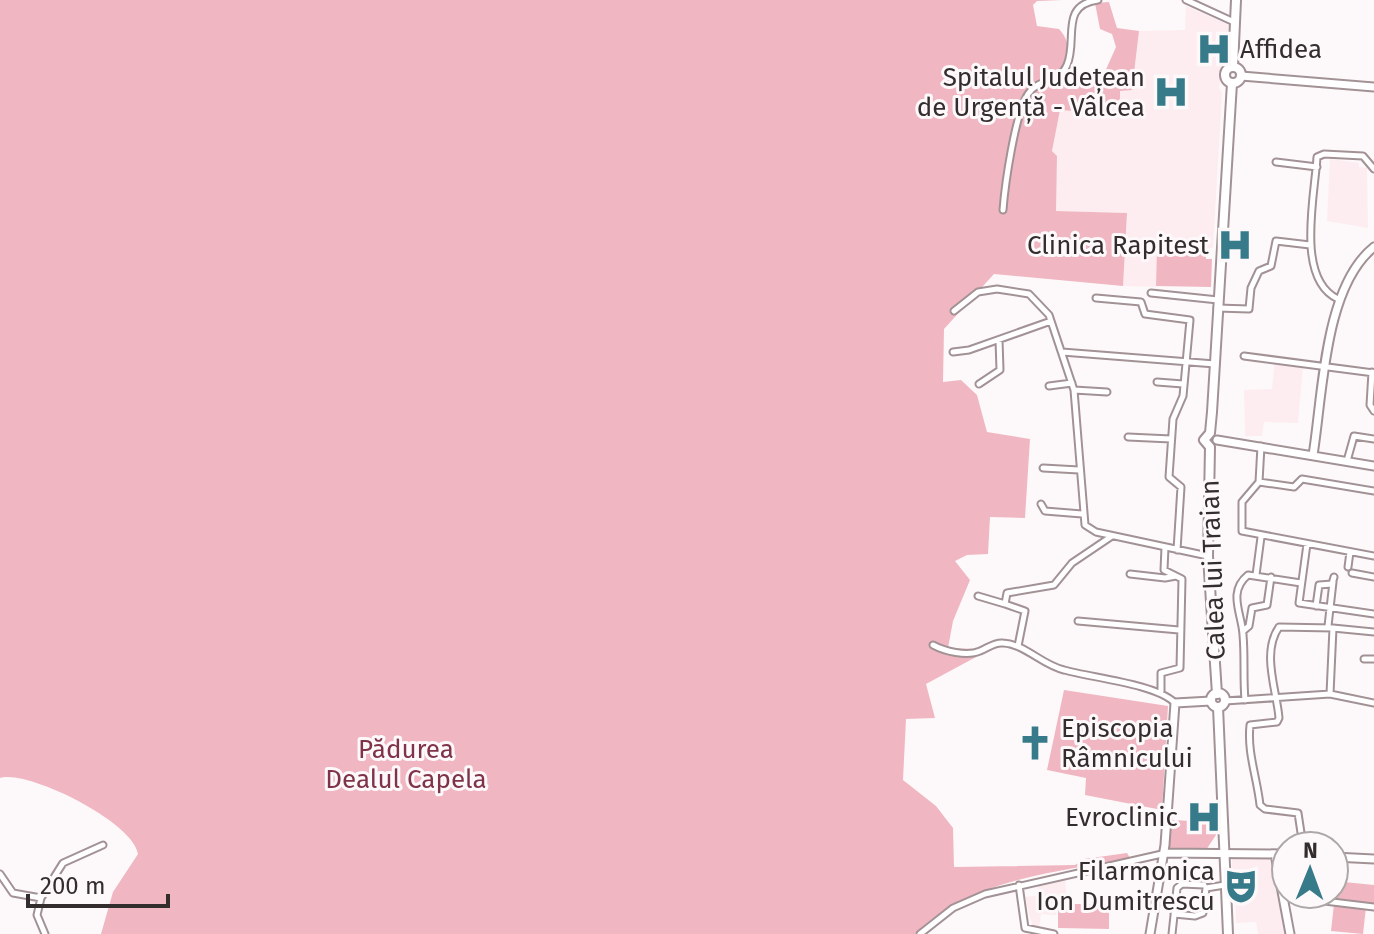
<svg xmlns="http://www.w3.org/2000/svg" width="1374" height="934" font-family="'Fira Sans',sans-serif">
<rect width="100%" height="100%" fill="#fdf9fa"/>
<path fill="#fdedf0" d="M1186,6l43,19 -10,63 3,5 -9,155 -55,1 -2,38 -33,-1 4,-73 -72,-2 2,-55 -5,-5 8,-41 41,3 19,-14v-8l12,-2 7,-58 46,-1z
M1330,159l29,4v4l8,1 1,60 -41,-7z
M1275,358l28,8 -5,57 -34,-1 -2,14h-17l-1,-46 28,-1z
M1235,856l39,3 12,75h-28l-2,-12 -20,1 -1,-32h-3v-32z
M1065,877l2,25h-10l-1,13 -15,-1 -2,15 -6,-1 -8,-31 15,-2 -2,-11z"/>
<path fill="#f0b7c2" d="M0,0h1063l-26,1 -4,4 4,21 22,3c14,15 12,36 -6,47l2,8 18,-1 9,-10 13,5 9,-4 12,-27 -4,-13 -12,-5 -5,-26 14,-1 8,26 22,3 -7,59 -12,1v8l-19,14 -41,-3 -8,41 5,5 -1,55 71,2 -4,73 -129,-12 -50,55 -1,53 18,-2 16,15 10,37 43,7 -5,79 -35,-1 -2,37 -21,1 -12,6 15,19 -17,41 -5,27 27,1 1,8 -50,27 9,34 -29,1 -3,61 33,26 17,22 1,39 121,-2 9,-6 43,-6 3,5c-75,15 -158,20 -215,76h-814l12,-42 25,-38c-4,-32 -111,-85 -138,-76z
M1157,249l49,2v8h6l-1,28 -55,-1z
M1064,690l104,16 -6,104 -77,-15 1,-17 -39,-8z
M1170,820l47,2 -1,13 -10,15 -37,-1z
M1334,881l40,4v19l-69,-8 29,-2z
M1058,904h45l6,4v21l-51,-1z
M1334,904l32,3 -3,27 -32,-3z"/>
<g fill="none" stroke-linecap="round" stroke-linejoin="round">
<g stroke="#a29295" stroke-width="9">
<path id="street" d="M1186,0l48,22
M1276,162l41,5
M1003,210c2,-26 12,-96 25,-116 10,-16 31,-10 39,-29 11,-25 -8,-60 31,-65
M1151,293l67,7
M1096,298l45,4 4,12 45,6 -7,76 -10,23 -4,58 12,10 -4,63
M1338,299c-43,-20 -23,-104 -21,-142l7,-3 39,2 11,13
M1217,308l32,1 2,-21 8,-17 12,-5 5,-25 34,4
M954,311l24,-19 19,-3 32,5 20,21 25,75 11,135 11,7 112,24
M953,352l16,-2 82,-29
M1062,352l153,12
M1244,356l130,17
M1372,372l-2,33 4,6
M1157,382l26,2
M979,384l21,-14 -1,-30
M1049,386l23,-3
M1074,390l33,2
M1128,437l43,2
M1261,446l-2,36 -17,20v29l132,25
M1347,461l7,-25 20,3
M1043,468l36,2
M1259,482l35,5 8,-8 72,12
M1041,504l4,7 37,3
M1307,544l-8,59 75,11
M1348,567l2,-15
M1352,573l22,4
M1130,574l35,4 11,-2
M1256,575l5,-38
M978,596l27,8
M1316,606l3,-21 13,-1 2,-7
M1078,621l101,9
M1328,626l5,-44
M1333,628l41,4
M1243,631l6,-5 3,-18 15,-3 4,-28
M933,645c11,6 34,12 47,6 8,-3 14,-9 23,-8 22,1 39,22 61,27 29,8 92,14 111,33
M1018,646l7,-35 -20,-7 2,-11 47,-8 18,-22 40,-27
M1364,659h10
M1161,691v-18l19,-5 2,-89 -18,-9 1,-23
M1245,700c-2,-22 0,-43 -2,-65 -1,-21 -16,-43 5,-60l53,8
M1225,701l105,-7 44,9
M1303,846l-5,-33 -33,-4 -5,-4c-3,-28 -13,-52 -10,-80l27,-3 2,-4c-2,-27 -18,-65 0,-91l54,1 -3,66
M0,874l13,19 28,5 22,-35 40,-18
M1019,885l6,43 29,6
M1283,896l91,11
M41,898l-4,17 8,19
M1174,914l21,2 8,-3 3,-25 19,-3
M920,934l33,-26 32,-14 177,-40
M1172,934l5,-46 5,-4 22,1"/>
</g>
<g stroke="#a29295" stroke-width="11">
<path id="secondary" d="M1241,76l133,11
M1217,440l157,26
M1313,455c10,-62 11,-168 61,-208
M1164,853l122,1
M1275,854l15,80
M1334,857l40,2
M1150,934l15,-89 10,-142 36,-2"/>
</g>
<g stroke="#a29295" stroke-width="12">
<path id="primary" d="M1225 75a8 8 0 1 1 16 0a8 8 0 1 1-16 0Z
M1233,67l3,-67
M1211 700a7 7 0 1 1 14 0a7 7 0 1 1-14 0Z
M1217,694l-9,-138 2,-109 -6,-7 6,-7 2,-21 20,-329
M1218,707l10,227"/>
</g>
<use href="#street" stroke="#fff" stroke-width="5"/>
<use href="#secondary" stroke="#fff" stroke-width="7"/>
<use href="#primary" stroke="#fff" stroke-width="8"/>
</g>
<defs>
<g id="hospital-bare" transform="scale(2.76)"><path d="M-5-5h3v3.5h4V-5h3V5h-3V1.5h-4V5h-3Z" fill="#377a8a" stroke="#fdf9fa" stroke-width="2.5" paint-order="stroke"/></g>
<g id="church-bare" transform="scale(2.76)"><path d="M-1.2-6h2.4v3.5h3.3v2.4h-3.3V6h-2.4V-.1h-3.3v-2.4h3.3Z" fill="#377a8a" stroke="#fdf9fa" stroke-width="2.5" paint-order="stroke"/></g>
<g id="theatre-bare" transform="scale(2.76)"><path d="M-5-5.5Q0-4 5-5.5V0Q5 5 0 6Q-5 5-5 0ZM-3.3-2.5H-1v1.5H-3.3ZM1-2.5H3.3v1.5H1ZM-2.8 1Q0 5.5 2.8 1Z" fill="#377a8a" stroke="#fdf9fa" stroke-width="2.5" paint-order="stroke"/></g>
</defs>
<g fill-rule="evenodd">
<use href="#hospital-bare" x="1214" y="49"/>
<use href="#hospital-bare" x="1171" y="92"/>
<use href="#hospital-bare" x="1235" y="245"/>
<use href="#church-bare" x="1035" y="743"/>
<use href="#hospital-bare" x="1204" y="817"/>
<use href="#theatre-bare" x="1241" y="886"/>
</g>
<g text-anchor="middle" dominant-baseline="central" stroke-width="6" stroke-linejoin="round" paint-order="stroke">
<g font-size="26" fill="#342d2e" stroke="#fdf9fa" text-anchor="end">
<text x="1240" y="49" text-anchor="start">Affidea</text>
<text x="1145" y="77">Spitalul Județean<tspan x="1145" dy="30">de Urgență - Vâlcea</tspan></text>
<text x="1209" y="245">Clinica Rapitest</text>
<text x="1061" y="728" text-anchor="start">Episcopia<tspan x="1061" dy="30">Râmnicului</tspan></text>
<text x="1178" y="817">Evroclinic</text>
<text x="1215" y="871">Filarmonica<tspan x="1215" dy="30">Ion Dumitrescu</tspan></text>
</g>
<g font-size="26" fill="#342d2e" stroke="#fdf9fa">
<text transform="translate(1213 570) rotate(-92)">Calea lui Traian</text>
</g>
<g font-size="26" fill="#7f3248" stroke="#fdf9fa">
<text x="406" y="749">Pădurea<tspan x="406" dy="30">Dealul Capela</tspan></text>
</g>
</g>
<g transform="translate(1310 870) rotate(1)"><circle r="38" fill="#fdf9fa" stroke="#ada7a8" stroke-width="2"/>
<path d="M0-6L14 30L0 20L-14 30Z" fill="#377a8a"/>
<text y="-12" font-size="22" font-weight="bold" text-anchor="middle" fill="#342d2e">N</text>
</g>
<path d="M28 894v12h140v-12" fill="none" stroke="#342d2e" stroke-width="4"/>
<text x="40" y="894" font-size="24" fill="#342d2e" stroke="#fdf9fa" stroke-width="6" paint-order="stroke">200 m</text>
</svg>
